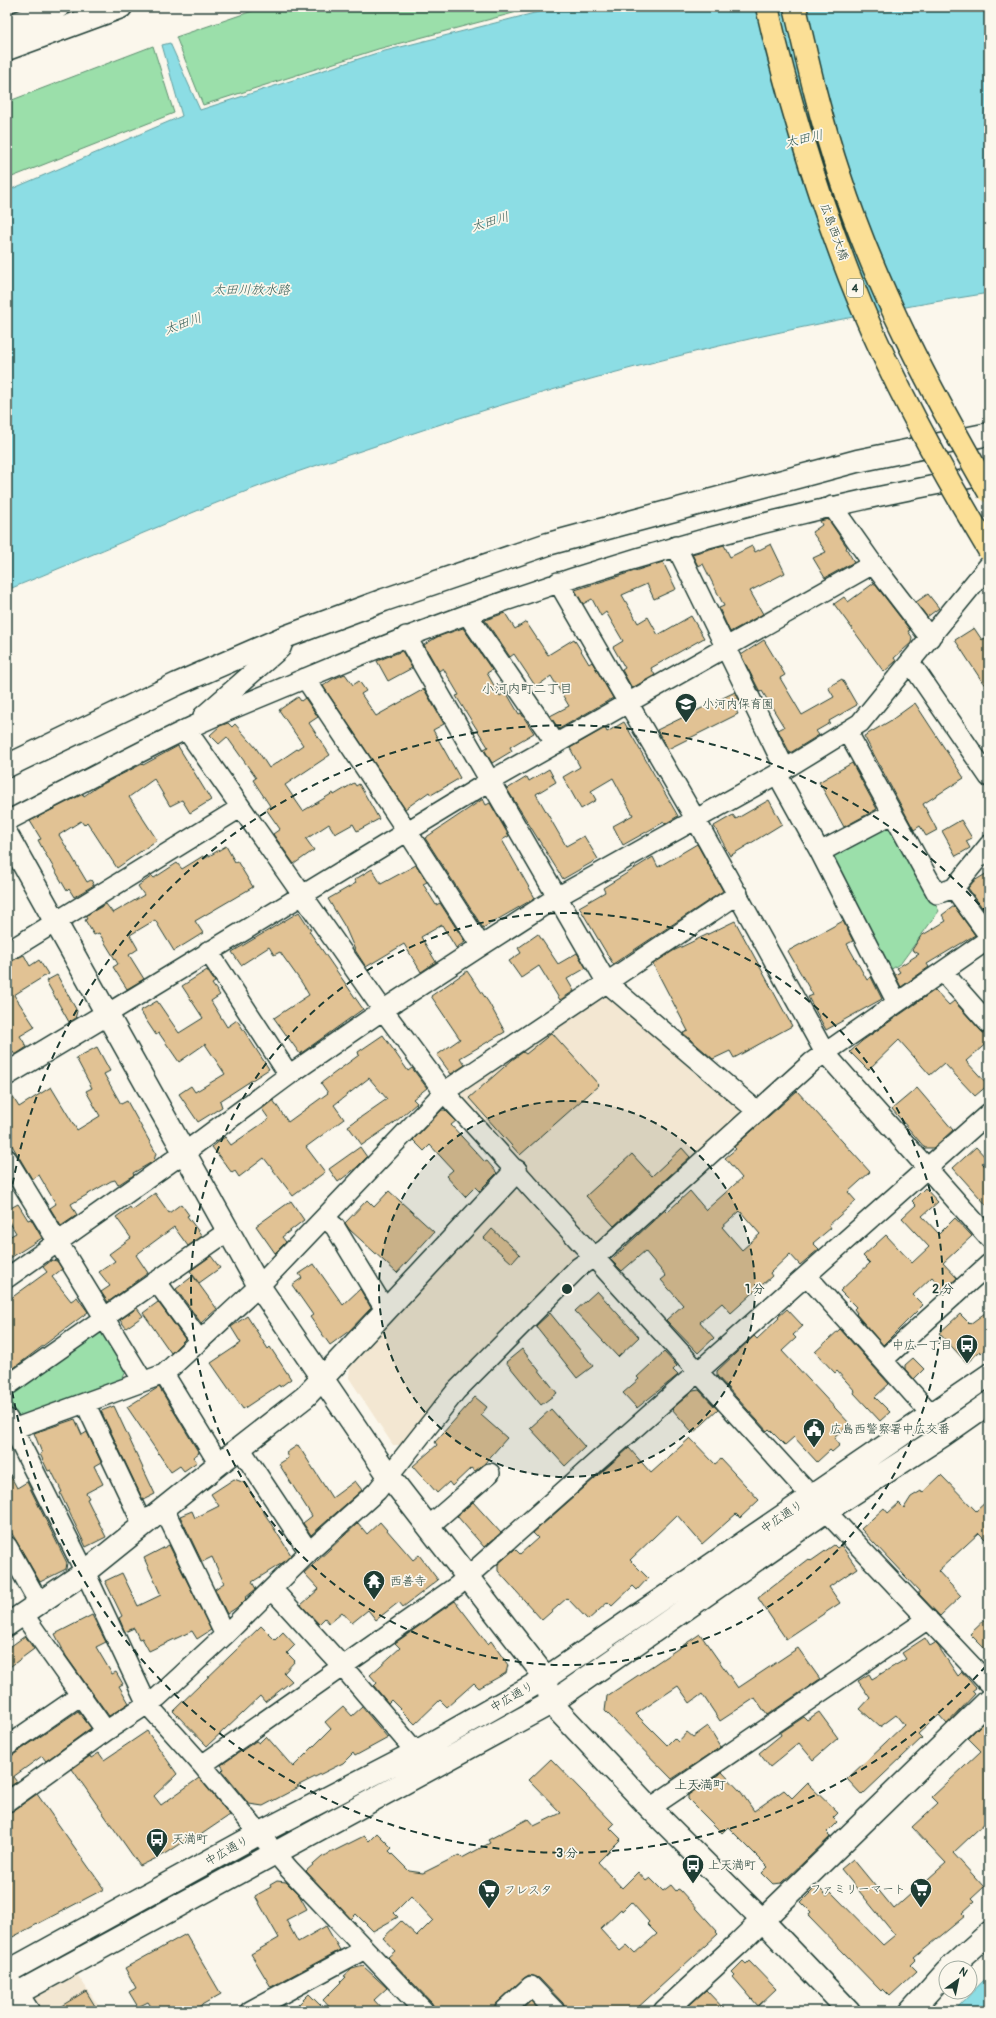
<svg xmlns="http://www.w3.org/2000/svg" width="996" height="2018" font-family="Pangolin,'Klee One',sans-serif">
<rect width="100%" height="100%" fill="#fbf7ec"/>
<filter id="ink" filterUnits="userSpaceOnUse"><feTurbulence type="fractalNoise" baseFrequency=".025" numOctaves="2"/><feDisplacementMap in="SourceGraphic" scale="8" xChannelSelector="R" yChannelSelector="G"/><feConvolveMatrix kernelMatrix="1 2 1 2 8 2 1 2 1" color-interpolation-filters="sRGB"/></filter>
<g filter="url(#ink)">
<path fill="#f3e7d2" d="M599,996h9l132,110 -1,10 -138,126 -10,-1 -129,-144 1,-9z
M512,1191h9l54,61v9l-88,84 -41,45 -43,55h-10l-44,-67 1,-11z
M64,1955l38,56h-95v-31l3,3z"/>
<path fill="#9bdfaa" stroke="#5d8e6f" d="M264,7h272l-158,42 -175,56 -27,-68z
M153,46l21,67 -167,66v-77z
M888,825l7,3 44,83 -38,52 -14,9 -56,-118z
M102,1330l25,39 -5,11 -102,37 -8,-3 -5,-7v-16z"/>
<path fill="#8cdde4" stroke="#609d9e" d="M558,7h431v286c-205,32 -406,82 -602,149 -40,14 -82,26 -122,42 -87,33 -172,71 -258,106v-399l175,-75 -20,-71 8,-2 30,67 177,-57z
M989,1975v36h-35z"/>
<path fill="#e1c294" stroke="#1f3d34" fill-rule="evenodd" d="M828,519l19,28 -1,1 8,14 -29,16 -12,-20 13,-6 -14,-20 10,-7 -2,-4z
M771,544l14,29 -35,18 13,23 -33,18 -11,-24 5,-2 -21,-42 -5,2 -6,-12 32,-9 6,12 22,-11 3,6z
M663,562l13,27 -22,10 -7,-15 -25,11 16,28 10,-6 10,18 33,-19 13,22 -53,30 4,7 -23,13 -10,-18 3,-2 -12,-21 10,-6 -17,-29 -5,4 -9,-17 -9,5 -8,-14z
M874,583l36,47 -2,1 4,6 -1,6 -17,15 2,3 -12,11 -50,-68 10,-7 4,5z
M928,594l11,14 -12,9 -11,-15z
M505,613l10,16 11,-7 22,33 26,-16 15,25 3,-2 21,36 -54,31 -9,-13 19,-10 -18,-30 -15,11 -22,-33 -4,3 -25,-37z
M463,628l29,42 -5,3 13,23 6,-4 13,22 2,-1 13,20 -24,14 2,4 -20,12 -8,-14 4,-2 -32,-51 3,-1 -16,-27 -4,3 -15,-26 13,-8z
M974,628l8,12 3,-2 4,7v47l-34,-52z
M764,640l21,35 -5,3 22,37 32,-18 -6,-10 14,-8 15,26 -28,16 1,2 -14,8 3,4 -29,18 -12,-23 6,-3 -22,-36 -2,1 -19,-37z
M402,651l10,17 -24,13 -11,-20z
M345,674l8,11 6,-4 7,10 -5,3 15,22 48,-27 20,35 -11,6 27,48 -29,17 -2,-3 -24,17 -82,-123 10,-7z
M735,692l5,10 -6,4 4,8 -70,35 -11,-19z
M298,697l3,4 4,-3 13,19 -9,6 21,32 -45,30 18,26 30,-18 1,2 20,-12 2,3 3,-2 20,35 -22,12 -4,-7 -18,10 -6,-10 -23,15 8,11 -20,14 -21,-30 7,-5 -14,-20 4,-3 -17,-26 3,-2 -29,-41 -8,7 -9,-9 10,-9 8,-3 4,4 3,-3 21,24 13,20 34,-23 -24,-35z
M915,703l49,75 -41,26 14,26 -11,6 -6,-10 -6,4 -50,-94 26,-15z
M624,722l54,94 -13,8 -1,-2 -41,23 -10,-19 20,-11 -20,-37 -22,13 5,9 -15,9 -18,-32 17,-10 -10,-19 35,-20 2,4z
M178,746l33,54 -21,13 -8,-13 -12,6 -16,-27 -25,18 28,43 -40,28 -30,-46 -3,3 -3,-4 -22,14 28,47 4,-2 3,5 -20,12 -5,-8 -2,2 -22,-38 -7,-13 3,-1 -11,-18 53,-27 1,2 13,-9 45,-23 1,1z
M852,763l25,46 -33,18 -25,-45z
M549,769l7,13 -20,12 30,52 18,-10 14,23 -35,20 -56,-90 20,-12 2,4z
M483,799l3,6 4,-2 19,33 -7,4 33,58 -52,30 -58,-90z
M769,800l13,24 -52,32 -16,-30 19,-11 3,4z
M961,820l11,18 -6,3 4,7 -14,8 -14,-25z
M697,844l26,47 -110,73 -34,-57 26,-15 -2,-4 50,-31 5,10z
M226,846l9,16 2,-1 16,26 -58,34 8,12 -29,18 -19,-31 -25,15 8,14 -9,6 15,24 -17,10 -14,-22 5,-3 -19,-31 -5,2 -9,-15 2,-1 -2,-3 21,-12 7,9 31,-18 -6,-9 14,-10 2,2 23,-15 5,6 21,-13 1,3z
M416,865l11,17 -4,2 13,21 4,-2 25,39 -9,6 -14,-23 -21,12 15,25 -15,10 -17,-28 -38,23 -11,-17 -10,-23 -17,-28 28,-16 -2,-3 18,-11 9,15z
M989,872v45l-21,-29 6,-7z
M954,906l21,29 -48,29 2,3 -28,20 -6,-12 5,-3 -3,-4 22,-14 -7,-4 9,-14 25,-15 -4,-6z
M299,912l12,18 -2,1 54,78 -63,45 -26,-36 35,-23 -7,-12 -22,-31 -6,3 -5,-8 -28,18 -9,-13z
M735,921l57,105 -58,32 -4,-7 -17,8 -30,-26 5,-2 -35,-67 20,-13z
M843,921l10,20 -6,3 20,36 4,-3 11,22 -56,31 -18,-33 5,-2 -25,-44z
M538,934l20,30 19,-11 9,15 -19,11 7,12 -14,9 -21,-34 -18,12 -12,-17 12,-8 -3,-5z
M24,955l6,11 9,-6 9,14 -34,21 21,32 -15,9 7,11 -12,8 -2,-3 -6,4v-93z
M207,970l8,12 -3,2 8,11 -9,6 16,26 10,-7 32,49 -49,32 2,6 -24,15 -19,-28 12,-8 4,6 30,-18 -20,-30 -26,18 -20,-29 -3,2 -16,-24 17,-10 22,32 24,-15 -21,-32z
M467,971l22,32 16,29 -45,26 5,7 -14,9 -14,-19 23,-16 -29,-43z
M57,975l20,36 -2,8 -6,3 -23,-41z
M935,990l14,15 5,-4 27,30 8,4v6l-23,20 22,24 -13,11 -31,-33 -14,12 -31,-35 -31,30 -18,-18 12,-11z
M552,1033l47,52 -79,70 -51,-57 43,-38 11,-8 3,2z
M383,1035l25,36 4,-3 15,20 -14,11 4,4 -23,20 -32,22 -14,-19 39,-27 -18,-21 -35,27 10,14 -38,28 19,25 -32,24 -29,-38 -25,19 -4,-6 -3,2 -20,-26 13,-10 6,8 38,-26 -7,-10 11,-9 15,22 40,-29 -7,-10 38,-28 -1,-3z
M97,1047l13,24 -6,3 17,30 6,-3 29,52 -2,8 -21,12 1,2 -7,4 -9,6 -3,-5 -4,1 -40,23 6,11 -16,11 -11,-18 6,-4 -17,-29 -7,4 -25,-42v-49l12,19 32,-20 26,43 23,-14 -14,-25 6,-3 -16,-30z
M917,1088l36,42 -20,18h-8l-33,-39z
M797,1091l73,81 -22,20 8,9 -27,24 2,3 -18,15 6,6 -19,16 -10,-11 -20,19 2,3 -41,37 -9,-10 -22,19 14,16 -16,15 -32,-33 17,-15 -22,-25 5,-4 -21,-25 -23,20 -11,-11 54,-50 2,2 23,-21 16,19 36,-32 -17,-20 11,-9 -2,-2zM740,1211l20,23 -18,16 -20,-23z
M442,1110h3l11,11 -5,4 34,37 2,-1 10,12 -18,18 -4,-4 -10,10 -19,-21 7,-6 -23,-25 -6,6 -11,-11z
M360,1147l7,10 -11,11 -18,14 -9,-13z
M976,1147l11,12 -5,4 7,7v38l-36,-40z
M682,1148l8,9 -76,69 -28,-30 46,-42 20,22z
M925,1188l13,14 -16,14 17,18 16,-16 17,18 -29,27 14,15 -13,12 -12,-13 -19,18 10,10 -40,40 -27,-31 1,-1 -3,-4 2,-2 -16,-16 30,-28 -7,-7 23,-21 26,28 17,-16 -27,-29 14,-13 -4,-4z
M389,1191l45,41 -37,41 -47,-43 -5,-7 22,-23 7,7z
M155,1193l14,20 12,-9 8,11 -2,1 15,20 -14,10 -14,-19 -38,28 12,18 -40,29 -7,-10 9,-6 -11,-14 16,-11 -6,-7 22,-16 -15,-21 14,-10 2,3z
M291,1201l13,19 -22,17 4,5 -11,11 -19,-27z
M18,1204l10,16 3,-1 11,19 -35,22v-22l9,-5 -9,-15v-8z
M492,1229l28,25 -8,9 -28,-25z
M211,1256l9,12 -21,15 -9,-12z
M52,1260l5,1 5,8 -10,8 19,24 6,-4 11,15 -81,61v-72l40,-29 -4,-5z
M314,1264l29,41 17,-16 11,19 -22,23 -19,14 -20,-28 3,-2 -21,-30 10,-7 -3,-4z
M193,1276l24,33 -16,14 -25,-34z
M597,1291l42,46 -21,20 -43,-46z
M158,1302l27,37 -14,14 -28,-40z
M137,1308l6,8 -17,12 -6,-8z
M787,1309l16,17 -10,9 3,3 -14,13 68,73 -16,14 6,7 -8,7 -2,-2 -13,12 -23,-25 -9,8 -16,-16 -2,2 -50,-55v-5l37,-35 3,3 22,-21 -1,-1z
M989,1310v35l-8,8 -1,-2 -13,12 -28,-30 21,-19 10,10z
M550,1313l43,53 -16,12 -41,-52z
M247,1316l21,33 2,-2 21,32 -11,8 -1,-2 -36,24 -32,-46 30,-20 -10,-16z
M840,1329l49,55 -14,13 15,15 -10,9 -26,-28 1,-2 -18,-20 -2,2 -20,-21z
M522,1349l35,44 -16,12 -35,-43z
M664,1352l13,14 -4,4 5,5 -41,33 -14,-15 16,-14 -2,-2z
M913,1358l11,11 -10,10 -9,-10v-4z
M159,1387l40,66 -6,4 4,5 -13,9 -4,-5 -9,6 -44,-65z
M699,1390l19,20 -25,23 -21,-24 21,-18z
M475,1397l12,10 -6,8 26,23 -23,26 -9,7 -4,-3 -19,18 -3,-4 -12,11 -24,-27 24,-21 -2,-3z
M114,1406l41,88 -12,6 -42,-89z
M551,1409l34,38 -20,19 -35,-38z
M75,1419l7,16 5,-3 14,30 -7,4 9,18 -17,9 3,5 -2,1 19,38 -20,10 -26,-54 2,-1 -11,-22 -3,1 -8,-17 2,-1 -8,-20z
M690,1438l25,26 6,-5 38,41 -19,18 -4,-4 -34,30 -25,-29 -47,45 18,18 -11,12 -4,-4 -21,20 -4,-4 -20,18 -21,-22 -25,22 -44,-49v-7l17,-15 5,5 18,-16 -5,-5 96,-85 22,25z
M298,1445l34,53 23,-17 7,9 -51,45 -8,-12 9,-7 -33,-52 9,-6 -2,-5z
M7,1469l10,19 10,-6 40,81 -1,6 -26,13 -33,-57z
M941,1475l35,36 13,-12v44l-10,-10 -41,38 23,25 -21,20 -21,-22v-3l-58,-62 23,-21 4,5 11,-10 5,5 7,-11 10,-6 1,2z
M234,1479l11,4 46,72 -7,7 -32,20 4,7 -11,9 1,1 -7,7 -12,8 -12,-25 9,-6 -12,-26 -10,5 -22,-46 12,-5 3,7 24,-12 -8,-12z
M473,1502l28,31 -17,14 -27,-31z
M380,1522l33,38 6,-5 19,25 -35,27 -4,-5 -23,18 -8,-10 -16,13 -10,-11 -13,11 -4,-5 -6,6 -18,-19 18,-16 -15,-16 54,-50 9,11z
M169,1545l42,85 -14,9 -5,-8 -43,20 -7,-13 -3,1 -5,-11 -9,4 -6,-14 3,-2 -17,-35 17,-8 16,33 23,-11 -17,-37z
M834,1545l3,3 4,-3 16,23 -28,19 11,16 -54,36 -28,-41 51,-39 2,2z
M455,1601l33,43 3,-3 17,24 -2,8 -27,15 -5,-5 -27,24 -7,-7 -25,24 -24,-24 -3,3 -14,-17 3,-3 -7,-8 30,-27 -5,-5z
M92,1615l14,27 -10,5 16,27 4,-2 7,12 -4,2 10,17 -20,13 -43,-60 -11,-22z
M989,1616v37l-19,-19z
M261,1626l14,14 8,-8 12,13 -8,8 8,8 -11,12 8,8 -27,21 -5,-6 -53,50 -34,-35z
M700,1634l38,54 60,-40 22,31 -53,36 -12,-17 -35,23 -18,-27 -12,9 -12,-17 -42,28 31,31 7,-7 4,4 9,-10 6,5 15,-11 13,21 -49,32 -67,-68 2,-15z
M25,1636l9,13 -27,20v-20z
M925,1638l5,8 5,-3 3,3 20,30 4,-4 14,16 -4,3 3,3 -28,30 -8,-9 -21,19 4,4 -60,57 -15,-16 57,-54 -8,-10 -16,12 -20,-18 10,-11 -12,-17 11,-7 3,5 34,-20 -4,-6z
M343,1706l9,10 10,-9 26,31 -33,18 -2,-3 -10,10 -46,23 2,1 -36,19 -14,-2 -27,-33 2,-2 -3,-4 35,-24 3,2 7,-7 27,31 38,-38 -6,-7z
M78,1711l13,17 -45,33 -4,-5 -29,21 4,5 -10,6v-31l6,-2z
M819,1712l19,26 -25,22 -14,-17 -29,24 -11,-14 22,-18 -1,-2 24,-16 3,3z
M989,1717v102l-36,34 31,34 -13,12 3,3 -12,11 3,3 -51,42 2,2 -5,5 6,6 -27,25 -7,-7 -2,2 -72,-74 1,-1 -1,-2 2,-2 -10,-10 16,-16 10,10 4,-4 52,53 12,-10 -54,-66 12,-10 41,50 52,-46 -34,-36 26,-24 -6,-6 49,-46 -13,-13z
M147,1731l30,43 -23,22 7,9 38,-27 31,37 -34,23 -2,-3 -27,18 -27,13 -68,-97 18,-13 1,2 8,-5 5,7z
M551,1759l63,65 -4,4 11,11 -23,23 24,26 16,-16 8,9 4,-3 13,13 8,-6 5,6 2,-2 2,1 37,41 -1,1 2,2 -84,77h-68l-3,-8 -24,-25 -10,-3 -5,3 -27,25 -4,8h-57l-4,-8 -44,-46 7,-6 -12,-13 18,-17 16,15 16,-16 -22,-24 -17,17 4,4 -25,14 -17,-17 -5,5 -45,-48 16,-14 42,-21 5,5 8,-8 15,15 -3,3 20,20 14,2 36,-18 3,3 28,-15 -2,-3 40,-21 6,7 27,-13 -32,-33zM631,1902l18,20 -2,2 10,10 -22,19 -8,-8 -7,6 -20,-22 21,-20 1,2z
M722,1772l19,20 13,19 30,-21 8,8 15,-15 31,30 -5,5 4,4 -11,11 4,4 -48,46 -9,1 -11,-11 6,-6 -40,-40 -6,6 -34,-34v-4z
M37,1794l67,95 -97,51v-127l6,-2z
M277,1881l9,1 13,13 8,14 -21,11 12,22 28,-16 14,24 -69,37 -20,-33 28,-16 -24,-42 16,-9 -1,-2z
M186,1934l35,60 -30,17h-37l-6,-9 -10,5 -9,-15 7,-4 -11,-20z
M743,1961l3,3 3,-3 27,28 -18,17 -25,-29 2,-2 -3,-3z
M363,1966l24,22 -13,12 10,11h-51l-10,-11 23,-23 -2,-1 8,-7z
M706,1990l20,21h-43z
M86,1991l12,20h-45z
M309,1994l17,17h-34z
M531,2001l9,10h-20z"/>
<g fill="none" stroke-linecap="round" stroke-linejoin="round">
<g stroke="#1f3d34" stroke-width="22">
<path id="street" d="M832,506l41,58 57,74
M676,546l109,223
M558,582l138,238 129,233 164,185
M467,614l89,130
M406,636l201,347 150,128
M910,662l79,115
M305,678l102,153 74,115
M203,716l78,-68 4,-11
M186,729l197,281 61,82 354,390 191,202
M847,731l90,163 17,-6 35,-43
M777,774l43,78 77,151
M7,821c59,-30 118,-62 178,-91 37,-18 77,-33 116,-50 222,-95 449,-163 688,-205
M820,852l72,-38
M954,888l35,48
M208,951l81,124
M7,952l233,-144
M943,972l46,52
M107,1014l383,-233 383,-217
M7,1159l136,222
M325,1218l10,9 51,84
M807,1276l124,138
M7,1278l178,-126 104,-77 94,-65 98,-64 76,-49 220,-123 83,-51 129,-158
M156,1281l44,60
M884,1359l105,-95
M164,1374l55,90
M7,1386l221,-155
M85,1403l58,122
M8,1419l77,153 62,132 55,61 87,104 135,142
M7,1433l6,-4 151,-55 95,-88 185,-194 294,-198
M240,1448l69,104
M164,1509l61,126
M429,1526l61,-53
M7,1546l32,57
M273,1590l69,76 74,86
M23,1614l83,117
M7,1746l74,-51
M202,1765l255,-179 532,-473
M7,1802l99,-71 52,-34 67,-62 84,-83 68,-61 79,-100 123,-124 26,-18 207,-187 177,-123
M650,1808l278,-189
M250,2011l115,-62
M504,2011l27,-25 24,25"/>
</g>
<g stroke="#1f3d34" stroke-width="25">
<path id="secondary" d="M7,27l51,-20
M7,49l114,-42
M7,766l170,-82 108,-47 99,-37 164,-56 309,-83 132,-27
M7,835l252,451 130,190 157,202 5,25 99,105 112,112 87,91
M7,1074l100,-60
M7,1625l78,-53 134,-108 86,-67 211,-226
M950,1968l39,-35
M7,1972l253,-139 156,-81 130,-74 443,-303
M9,1982l19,29
M7,1999l544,-296 275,-192 116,-75 47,-33
M665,2011l73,-67 251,-244
M911,2011l35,-39"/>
</g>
<use href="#street" stroke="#fbf7ec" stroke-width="19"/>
<use href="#secondary" stroke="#fbf7ec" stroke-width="22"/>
<g stroke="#1f3d34" stroke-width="4.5">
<path id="rail" d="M7,8l3,-1"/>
</g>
<use href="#rail" stroke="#fbf7ec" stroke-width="3" stroke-dasharray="9" stroke-linecap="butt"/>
<g stroke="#1f3d34" stroke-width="25" stroke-linecap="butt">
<path id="highway-bridge" d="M767,7c21,92 49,183 83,271 36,93 88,187 139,272
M795,7c13,57 26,114 45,170 36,111 91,214 149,315"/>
</g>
<use href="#highway-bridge" stroke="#fbdf96" stroke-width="22"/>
</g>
</g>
<circle cx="567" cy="1289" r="188" fill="#1f3d34" fill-opacity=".12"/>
<g fill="none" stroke="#1f3d34" stroke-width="2" stroke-dasharray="7 5">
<circle cx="567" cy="1289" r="188"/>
<circle cx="567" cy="1289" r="376"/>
<path d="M986 1666A564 564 0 0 1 7 1358M7 1220A564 564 0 0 1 986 912"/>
</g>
<defs>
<g id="school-pin" transform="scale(1.15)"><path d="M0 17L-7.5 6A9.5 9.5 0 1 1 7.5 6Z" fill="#1f3d34" stroke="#fbf7ec"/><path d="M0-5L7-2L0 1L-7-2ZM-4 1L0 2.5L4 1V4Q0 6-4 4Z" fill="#fff"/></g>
<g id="bus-pin" transform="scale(1.15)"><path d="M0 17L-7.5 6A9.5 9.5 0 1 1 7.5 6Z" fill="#1f3d34" stroke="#fbf7ec"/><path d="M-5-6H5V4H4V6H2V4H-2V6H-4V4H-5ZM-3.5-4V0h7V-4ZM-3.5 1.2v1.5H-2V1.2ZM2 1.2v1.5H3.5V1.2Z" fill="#fff"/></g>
<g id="civic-pin" transform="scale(1.15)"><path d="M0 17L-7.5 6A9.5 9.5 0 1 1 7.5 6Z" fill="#1f3d34" stroke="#fbf7ec"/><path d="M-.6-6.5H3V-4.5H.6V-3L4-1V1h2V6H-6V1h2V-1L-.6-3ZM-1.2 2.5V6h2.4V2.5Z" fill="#fff"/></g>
<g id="temple-pin" transform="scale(1.15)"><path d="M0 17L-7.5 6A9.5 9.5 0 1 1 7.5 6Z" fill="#1f3d34" stroke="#fbf7ec"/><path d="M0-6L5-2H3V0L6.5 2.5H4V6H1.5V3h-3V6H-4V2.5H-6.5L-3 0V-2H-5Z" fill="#fff"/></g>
<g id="supermarket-pin" transform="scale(1.15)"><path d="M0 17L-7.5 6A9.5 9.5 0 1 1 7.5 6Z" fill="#1f3d34" stroke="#fbf7ec"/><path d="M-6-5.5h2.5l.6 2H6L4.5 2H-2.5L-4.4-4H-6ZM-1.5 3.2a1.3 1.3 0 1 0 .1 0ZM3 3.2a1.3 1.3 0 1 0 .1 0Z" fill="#fff"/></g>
</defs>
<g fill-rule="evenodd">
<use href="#school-pin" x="686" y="704"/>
<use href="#bus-pin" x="967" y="1345"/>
<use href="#civic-pin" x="814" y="1429"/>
<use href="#temple-pin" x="374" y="1581"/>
<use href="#bus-pin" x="157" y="1839"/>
<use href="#bus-pin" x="693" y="1865"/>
<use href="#supermarket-pin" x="921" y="1889"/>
<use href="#supermarket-pin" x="489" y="1890"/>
</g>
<g text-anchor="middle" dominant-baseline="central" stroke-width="3.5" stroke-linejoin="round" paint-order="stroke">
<rect fill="#fbf7ec" stroke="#61756b" stroke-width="1" x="847" y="279" width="16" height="18" rx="3"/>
<g font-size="11" font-weight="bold" fill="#1f3d34">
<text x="855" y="288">4</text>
</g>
<g font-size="12" fill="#1f3d34" stroke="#fbf7ec">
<text transform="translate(834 232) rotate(70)">広島西大橋</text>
<text transform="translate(782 1517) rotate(-34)">中広通り</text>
<text transform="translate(512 1697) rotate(-30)">中広通り</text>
<text transform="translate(227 1851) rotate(-29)">中広通り</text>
</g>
<g font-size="12" fill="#1f3d34" stroke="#fbf7ec" text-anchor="start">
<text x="702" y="704">小河内保育園</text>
<text x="952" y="1345" text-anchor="end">中広一丁目</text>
<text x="830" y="1429">広島西警察署中広交番</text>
<text x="390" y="1581">西善寺</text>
<text x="172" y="1839">天満町</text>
<text x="708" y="1865">上天満町</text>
<text x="906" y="1889" text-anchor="end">ファミリーマート</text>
<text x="504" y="1890">フレスタ</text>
</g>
<g font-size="13" font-style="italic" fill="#355d57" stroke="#fbf7ec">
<text transform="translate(804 139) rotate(-13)">太田川</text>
<text transform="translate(490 222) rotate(-17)">太田川</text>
<text x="251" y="290">太田川放水路</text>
<text transform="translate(183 324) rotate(-20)">太田川</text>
</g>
<g font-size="13" fill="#1f3d34" stroke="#fbf7ec">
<text x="527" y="689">小河内町二丁目</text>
<text x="700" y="1785">上天満町</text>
</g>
</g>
<circle cx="567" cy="1289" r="6" fill="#1f3d34" stroke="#fbf7ec" stroke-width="2"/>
<g font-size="12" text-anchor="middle" font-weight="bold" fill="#1f3d34" stroke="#fbf7ec" stroke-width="3.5" stroke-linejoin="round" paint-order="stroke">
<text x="755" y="1293">1 分</text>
<text x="943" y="1293">2 分</text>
<text x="567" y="1857">3 分</text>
</g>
<rect width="996" height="2018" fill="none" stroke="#fbf7ec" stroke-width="24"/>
<rect x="12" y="12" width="972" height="1994" fill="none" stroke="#1f3d34" stroke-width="1.5" filter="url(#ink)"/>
<g transform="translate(958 1980) rotate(33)"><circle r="19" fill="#fbf7ec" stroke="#a3ada2"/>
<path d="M0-3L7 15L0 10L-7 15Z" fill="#1f3d34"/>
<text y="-6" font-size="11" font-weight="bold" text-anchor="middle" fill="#1f3d34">N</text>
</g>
</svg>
